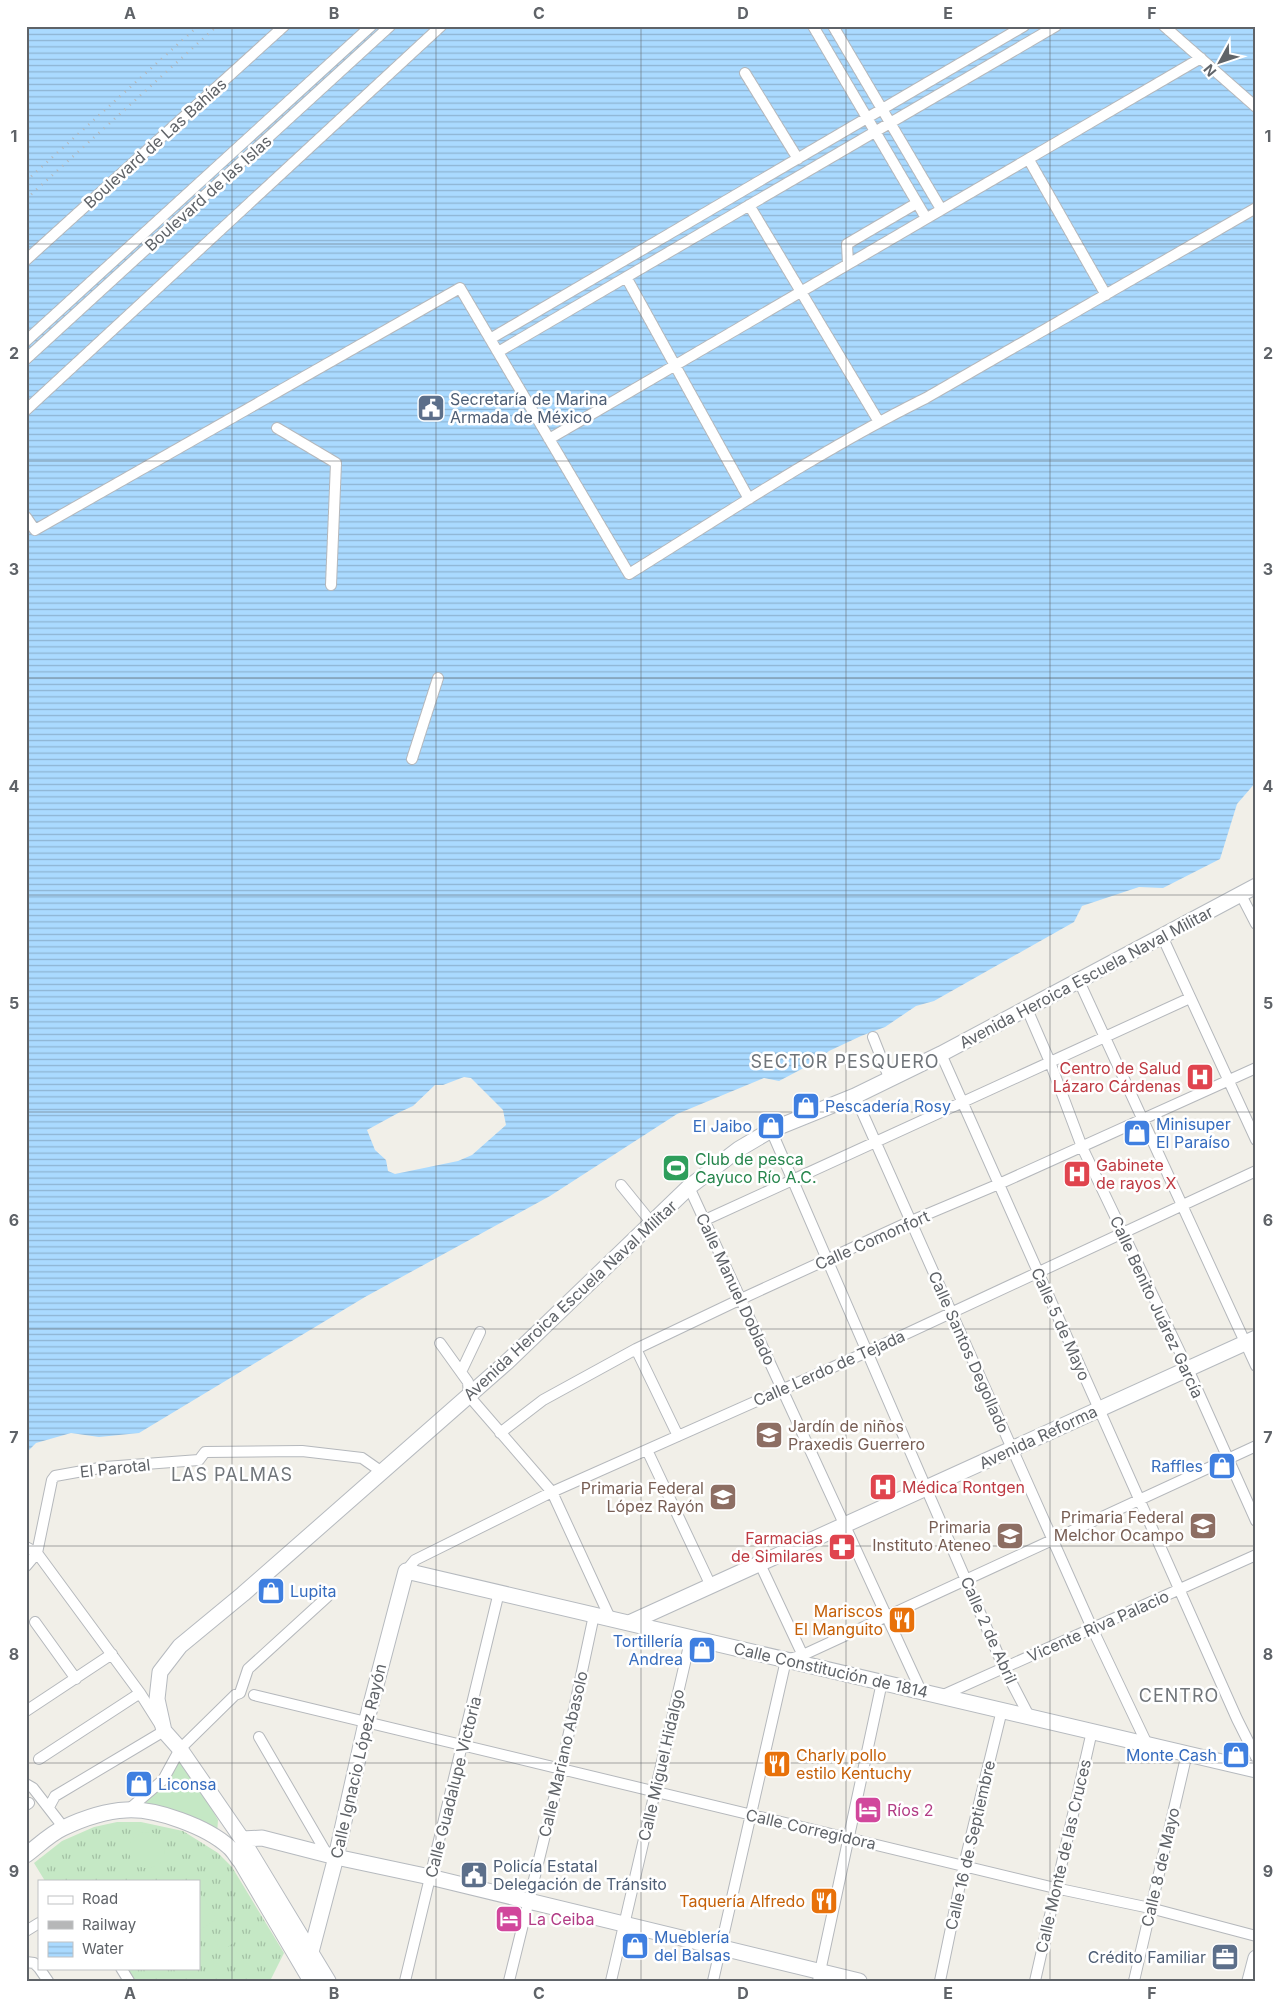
<svg xmlns="http://www.w3.org/2000/svg" width="1282" height="2007" font-family="Inter,sans-serif">
<defs>
<pattern id="grass-tufts" width="24" height="20" patternUnits="userSpaceOnUse" patternTransform="scale(1.25)"><rect width="24" height="20" fill="#c5e8c5"/><path d="M3 7l-1-3M5 7V3M7 7l1-3M15 17l-1-3M17 17v-4M19 17l1-3" fill="none" stroke="#a3c0a4"/></pattern>
<pattern id="water-rules" width="6" height="5" patternUnits="userSpaceOnUse" patternTransform="scale(1.25)"><rect width="6" height="5" fill="#aadaff"/><path d="M0 2.5h6" fill="none" stroke="#8eb4d2"/></pattern>
</defs>
<rect width="100%" height="100%" fill="#f1efe8"/>
<path fill="url(#grass-tufts)" d="M117,1822h24l42,9 35,22 14,14 52,86 -14,28h-138l-8,-13h75v-87h-154l-11,-18 28,-22 32,-14z"/>
<path fill="#c5e8c5" d="M182,1756l36,64 -1,14 -79,-27c26,-19 29,-23 44,-51z
M129 1850a18 18 0 1 1 36 0a18 18 0 1 1-36 0Z
M199,1892l18,27 -18,12z
M235,1924l8,12 -21,15 -8,-12z"/>
<path fill="url(#water-rules)" fill-rule="evenodd" d="M26,26h1230v756l-19,22 -17,55 -57,29 -24,-1 -57,19 -8,16 -140,79 -18,5 -31,21 -24,9 -32,15 -14,11 -36,19 -15,-3 -87,36 -127,82 -185,101 -226,136 -40,4 -28,-4 -35,10 -10,10zM464,1077l7,1 32,32 3,15 -34,30 -14,6 -63,13 -7,-3 -2,-11 -11,-10 -8,-20 33,-18 13,-6 22,-21h8z"/>
<g fill="none" stroke-linecap="round" stroke-linejoin="round">
<g stroke="#b5b8bc" stroke-width="12">
<path id="street" d="M813,26l113,192
M833,26l108,183
M1164,26l92,81
M745,73l53,86
M1029,160l77,135
M749,205l130,217
M26,260l258,-234
M848,264l-1,-20 70,-41
M626,277l123,222
M490,339l534,-313
M26,341l345,-315
M498,352l558,-326
M26,359l364,-333
M26,410l415,-384
M277,428l59,35 -5,122
M549,439l652,-381
M26,517l9,13 425,-242 169,286c98,-61 194,-125 297,-176l330,-190
M412,759l26,-81
M1241,895l15,29
M1162,936l94,204
M1079,981l177,385
M1027,1009l23,53 32,85 106,222 68,152
M873,1037l17,43
M941,1054l296,665 19,38
M855,1096l237,532 55,116
M771,1130l233,538 25,48
M621,1185l30,37
M689,1187l232,504
M705,1220l485,-222
M440,1343l28,39 1,14 83,96 58,126
M636,1349l42,87
M461,1372l19,-40
M500,1433l43,-33 93,-51 105,-50 170,-78 88,-37 257,-116
M647,1450l64,136
M26,1547l11,6 103,140 24,38 -109,65 -6,11
M760,1564l45,96
M26,1566l11,-13 15,-73 3,-4 50,-9 94,-7 6,-8 97,-1 60,7 20,14
M406,1571l9,-11 137,-68 315,-140 389,-181
M35,1622l41,57
M254,1695l801,193 95,20 106,28
M941,1696l315,-141
M26,1711l86,-57
M259,1737l68,117
M39,1759l101,-66
M26,1784l7,4 31,40
M26,1805l3,-2
M128,1810l35,-30 17,-31 55,-54 5,-2 8,-24 79,-72
M26,1931l13,-8
M26,1962l8,1 5,5
M39,1968l9,13
M121,1968l8,13
M405,1981l94,-389
M509,1981l52,-211 33,-155
M611,1981l80,-344
M713,1981l73,-321 17,-5 453,-209
M818,1981l64,-299
M940,1981l24,-116 38,-155
M1035,1981l57,-250
M1134,1981l53,-228"/>
</g>
<g stroke="#b6babf" stroke-width="17">
<path id="secondary" d="M629,1623l627,-285
M242,1839l20,-1 74,19 94,20 429,104
M26,1855c12,-9 24,-21 37,-27 19,-9 42,-17 63,-18 30,-2 81,17 103,37 5,4 8,11 12,15l70,119
M311,1952l25,-95 30,-134 40,-152 850,199
M328,1981l-86,-142 -62,-90 -16,-18 -7,-32 3,-27 20,-26 63,-52 264,-232 182,-175 50,-38 32,-19 84,-34 86,-42 315,-168
M1250,1981l6,-23"/>
</g>
<use href="#street" stroke="#fff" stroke-width="10"/>
<use href="#secondary" stroke="#fff" stroke-width="15"/>
<path stroke="#b6b7b8" stroke-width="2.5" stroke-dasharray="1 6" stroke-linecap="butt" d="M26,181l172,-155
M26,199l191,-173"/>
</g>
<path fill="none" stroke="#5f6368" stroke-width="1" stroke-opacity="0.55" d="M232,26v1955M436,26v1955M641,26v1955M846,26v1955M1050,26v1955M26,244h1230M26,461h1230M26,678h1230M26,895h1230M26,1112h1230M26,1329h1230M26,1546h1230M26,1763h1230"/>
<defs>
<g id="civic-square" transform="scale(1.4375)"><rect x="-9" y="-9" width="18" height="18" rx="4" fill="#5c6f8a" stroke="#fff"/><path d="M-.6-6.5H3V-4.5H.6V-3L4-1V1h2V6H-6V1h2V-1L-.6-3ZM-1.2 2.5V6h2.4V2.5Z" fill="#fff"/></g>
<g id="hospital-square" transform="scale(1.4375)"><rect x="-9" y="-9" width="18" height="18" rx="4" fill="#e0444e" stroke="#fff"/><path d="M-5-5h3v3.5h4V-5h3V5h-3V1.5h-4V5h-3Z" fill="#fff"/></g>
<g id="shop-square" transform="scale(1.4375)"><rect x="-9" y="-9" width="18" height="18" rx="4" fill="#3f7fe0" stroke="#fff"/><path d="M-5-2.5h2.3a2.7 3.5 0 0 1 5.4 0H5L5.5 6h-11ZM-1.5-2.5h3a1.5 2.3 0 0 0-3 0Z" fill="#fff"/></g>
<g id="stadium-square" transform="scale(1.4375)"><rect x="-9" y="-9" width="18" height="18" rx="4" fill="#2e9e5b" stroke="#fff"/><path d="M0-5a6.5 5 0 1 0 0 10a6.5 5 0 1 0 0-10ZM-3.5-1.8h7v3.6h-7Z" fill="#fff"/></g>
<g id="school-square" transform="scale(1.4375)"><rect x="-9" y="-9" width="18" height="18" rx="4" fill="#8d6e63" stroke="#fff"/><path d="M0-5L7-2L0 1L-7-2ZM-4 1L0 2.5L4 1V4Q0 6-4 4Z" fill="#fff"/></g>
<g id="pharmacy-square" transform="scale(1.4375)"><rect x="-9" y="-9" width="18" height="18" rx="4" fill="#e0444e" stroke="#fff"/><path d="M-2-6h4v4h4v4h-4v4h-4v-4h-4v-4h4Z" fill="#fff"/></g>
<g id="restaurant-square" transform="scale(1.4375)"><rect x="-9" y="-9" width="18" height="18" rx="4" fill="#e8710a" stroke="#fff"/><path d="M-5-6h1v4h1v-4h1v4h1v-4h1v5L-1.5 .5V6h-2V.5L-5-1ZM5-6V6H3V1.5H1.5Q1.5-4 5-6Z" fill="#fff"/></g>
<g id="hotel-square" transform="scale(1.4375)"><rect x="-9" y="-9" width="18" height="18" rx="4" fill="#d1479c" stroke="#fff"/><path d="M-6-4.5h1.5V1H6V5H4.5V3h-9V5H-6ZM-4 0a1.8 1.8 0 1 1 3.6 0ZM.5 0V-2.5h3Q6-2.5 6 0Z" fill="#fff"/></g>
<g id="office-square" transform="scale(1.4375)"><rect x="-9" y="-9" width="18" height="18" rx="4" fill="#5c6f8a" stroke="#fff"/><path d="M-6-3h4V-5.5h4V-3h4V5H-6ZM-1-4.5V-3h2v-1.5ZM-6 0V1H6V0Z" fill="#fff"/></g>
</defs>
<g fill-rule="evenodd">
<use href="#civic-square" x="431" y="408"/>
<use href="#hospital-square" x="1200" y="1077"/>
<use href="#shop-square" x="806" y="1106"/>
<use href="#shop-square" x="771" y="1126"/>
<use href="#shop-square" x="1137" y="1133"/>
<use href="#stadium-square" x="676" y="1168"/>
<use href="#hospital-square" x="1077" y="1174"/>
<use href="#school-square" x="769" y="1435"/>
<use href="#shop-square" x="1222" y="1466"/>
<use href="#hospital-square" x="883" y="1487"/>
<use href="#school-square" x="723" y="1497"/>
<use href="#school-square" x="1203" y="1526"/>
<use href="#school-square" x="1010" y="1536"/>
<use href="#pharmacy-square" x="842" y="1547"/>
<use href="#shop-square" x="271" y="1591"/>
<use href="#restaurant-square" x="902" y="1620"/>
<use href="#shop-square" x="702" y="1650"/>
<use href="#shop-square" x="1236" y="1755"/>
<use href="#restaurant-square" x="777" y="1764"/>
<use href="#shop-square" x="139" y="1784"/>
<use href="#hotel-square" x="868" y="1810"/>
<use href="#civic-square" x="474" y="1875"/>
<use href="#restaurant-square" x="824" y="1901"/>
<use href="#hotel-square" x="509" y="1919"/>
<use href="#shop-square" x="635" y="1946"/>
<use href="#office-square" x="1225" y="1957"/>
</g>
<g text-anchor="middle" dominant-baseline="central" stroke-width="5" stroke-linejoin="round" paint-order="stroke">
<g font-size="16" fill="#5f6368" stroke="#fff">
<text transform="translate(155 143) rotate(-42)">Boulevard de Las Bahías</text>
<text transform="translate(208 193) rotate(-42)">Boulevard de las Islas</text>
<text transform="translate(1086 977) rotate(-28)">Avenida Heroica Escuela Naval Militar</text>
<text transform="translate(872 1240) rotate(-24)">Calle Comonfort</text>
<text transform="translate(736 1289) rotate(65)">Calle Manuel Doblado</text>
<text transform="translate(570 1300) rotate(-43)">Avenida Heroica Escuela Naval Militar</text>
<text transform="translate(1157 1307) rotate(65)">Calle Benito Juárez García</text>
<text transform="translate(1061 1324) rotate(66)">Calle 5 de Mayo</text>
<text transform="translate(969 1352) rotate(66)">Calle Santos Degollado</text>
<text transform="translate(829 1368) rotate(-24)">Calle Lerdo de Tejada</text>
<text transform="translate(1038 1437) rotate(-25)">Avenida Reforma</text>
<text transform="translate(115 1468) rotate(-6)">El Parotal</text>
<text transform="translate(1098 1626) rotate(-24)">Vicente Riva Palacio</text>
<text transform="translate(989 1630) rotate(66)">Calle 2 de Abril</text>
<text transform="translate(831 1670) rotate(13)">Calle Constitución de 1814</text>
<text transform="translate(563 1754) rotate(-77)">Calle Mariano Abasolo</text>
<text transform="translate(358 1761) rotate(-77)">Calle Ignacio López Rayón</text>
<text transform="translate(661 1765) rotate(-77)">Calle Miguel Hidalgo</text>
<text transform="translate(453 1787) rotate(-76)">Calle Guadalupe Victoria</text>
<text transform="translate(811 1829) rotate(13)">Calle Corregidora</text>
<text transform="translate(970 1845) rotate(-77)">Calle 16 de Septiembre</text>
<text transform="translate(1063 1856) rotate(-77)">Calle Monte de las Cruces</text>
<text transform="translate(1160 1867) rotate(-77)">Calle 8 de Mayo</text>
</g>
<g font-size="16" fill="#4e5e75" stroke="#fff" text-anchor="start">
<text x="450" y="399">Secretaría de Marina<tspan x="450" dy="18">Armada de México</tspan></text>
<text x="493" y="1866">Policía Estatal<tspan x="493" dy="18">Delegación de Tránsito</tspan></text>
<text x="1206" y="1957" text-anchor="end">Crédito Familiar</text>
</g>
<g font-size="16" fill="#be3a42" stroke="#fff" text-anchor="end">
<text x="1181" y="1068">Centro de Salud<tspan x="1181" dy="18">Lázaro Cárdenas</tspan></text>
<text x="1096" y="1165" text-anchor="start">Gabinete<tspan x="1096" dy="18">de rayos X</tspan></text>
<text x="902" y="1487" text-anchor="start">Médica Rontgen</text>
<text x="823" y="1538">Farmacias<tspan x="823" dy="18">de Similares</tspan></text>
</g>
<g font-size="16" fill="#366cbe" stroke="#fff" text-anchor="start">
<text x="825" y="1106">Pescadería Rosy</text>
<text x="1156" y="1124">Minisuper<tspan x="1156" dy="18">El Paraíso</tspan></text>
<text x="752" y="1126" text-anchor="end">El Jaibo</text>
<text x="1203" y="1466" text-anchor="end">Raffles</text>
<text x="290" y="1591">Lupita</text>
<text x="683" y="1641" text-anchor="end">Tortillería<tspan x="683" dy="18">Andrea</tspan></text>
<text x="1217" y="1755" text-anchor="end">Monte Cash</text>
<text x="158" y="1784">Liconsa</text>
<text x="654" y="1937">Mueblería<tspan x="654" dy="18">del Balsas</tspan></text>
</g>
<g font-size="16" fill="#27864d" stroke="#fff" text-anchor="start">
<text x="695" y="1159">Club de pesca<tspan x="695" dy="18">Cayuco Río A.C.</tspan></text>
</g>
<g font-size="16" fill="#785e54" stroke="#fff" text-anchor="end">
<text x="788" y="1426" text-anchor="start">Jardín de niños<tspan x="788" dy="18">Praxedis Guerrero</tspan></text>
<text x="704" y="1488">Primaria Federal<tspan x="704" dy="18">López Rayón</tspan></text>
<text x="1184" y="1517">Primaria Federal<tspan x="1184" dy="18">Melchor Ocampo</tspan></text>
<text x="991" y="1527">Primaria<tspan x="991" dy="18">Instituto Ateneo</tspan></text>
</g>
<g font-size="16" fill="#c56008" stroke="#fff" text-anchor="end">
<text x="883" y="1611">Mariscos<tspan x="883" dy="18">El Manguito</tspan></text>
<text x="796" y="1755" text-anchor="start">Charly pollo<tspan x="796" dy="18">estilo Kentuchy</tspan></text>
<text x="805" y="1901">Taquería Alfredo</text>
</g>
<g font-size="16" fill="#b23c85" stroke="#fff" text-anchor="start">
<text x="887" y="1810">Ríos 2</text>
<text x="528" y="1919">La Ceiba</text>
</g>
<g font-size="18" letter-spacing="1" fill="#70757a" stroke="#fff">
<text x="845" y="1061">SECTOR PESQUERO</text>
<text x="232" y="1474">LAS PALMAS</text>
<text x="1179" y="1695">CENTRO</text>
</g>
</g>
<rect width="1282" height="2007" fill="none" stroke="#ffffff" stroke-width="55"/>
<rect x="38" y="1880" width="162" height="90" fill="#ffffff" stroke="#bfc1c3"/>
<rect x="48" y="1896" width="25" height="8" fill="#ffffff" stroke="#bfc1c3"/>
<text x="82" y="1904" font-size="15" fill="#5f6368">Road</text>
<rect x="48" y="1921" width="25" height="8" fill="#b6b7b8" stroke="#bfc1c3"/>
<text x="82" y="1930" font-size="15" fill="#5f6368">Railway</text>
<rect x="48" y="1942" width="25" height="15" fill="url(#water-rules)" stroke="#bfc1c3"/>
<text x="82" y="1954" font-size="15" fill="#5f6368">Water</text>
<g transform="translate(1220 62) rotate(230)" stroke="#ffffff" stroke-width="4" paint-order="stroke">
<path d="M0-4L9 19L0 12L-9 19Z" fill="#5f6368"/>
<text y="-8" font-size="14" font-weight="bold" text-anchor="middle" fill="#5f6368">N</text>
</g>
<rect x="28" y="28" width="1226" height="1952" fill="none" stroke="#5f6368" stroke-width="2"/>
<g font-size="16" text-anchor="middle" font-weight="bold" fill="#5f6368">
<text x="130" y="19">A</text>
<text x="334" y="19">B</text>
<text x="539" y="19">C</text>
<text x="743" y="19">D</text>
<text x="948" y="19">E</text>
<text x="1152" y="19">F</text>
<text x="14" y="142">1</text>
<text x="1268" y="142">1</text>
<text x="14" y="359">2</text>
<text x="1268" y="359">2</text>
<text x="14" y="575">3</text>
<text x="1268" y="575">3</text>
<text x="14" y="792">4</text>
<text x="1268" y="792">4</text>
<text x="14" y="1009">5</text>
<text x="1268" y="1009">5</text>
<text x="14" y="1226">6</text>
<text x="1268" y="1226">6</text>
<text x="14" y="1443">7</text>
<text x="1268" y="1443">7</text>
<text x="14" y="1660">8</text>
<text x="1268" y="1660">8</text>
<text x="14" y="1877">9</text>
<text x="1268" y="1877">9</text>
<text x="130" y="1999">A</text>
<text x="334" y="1999">B</text>
<text x="539" y="1999">C</text>
<text x="743" y="1999">D</text>
<text x="948" y="1999">E</text>
<text x="1152" y="1999">F</text>
</g>
</svg>
